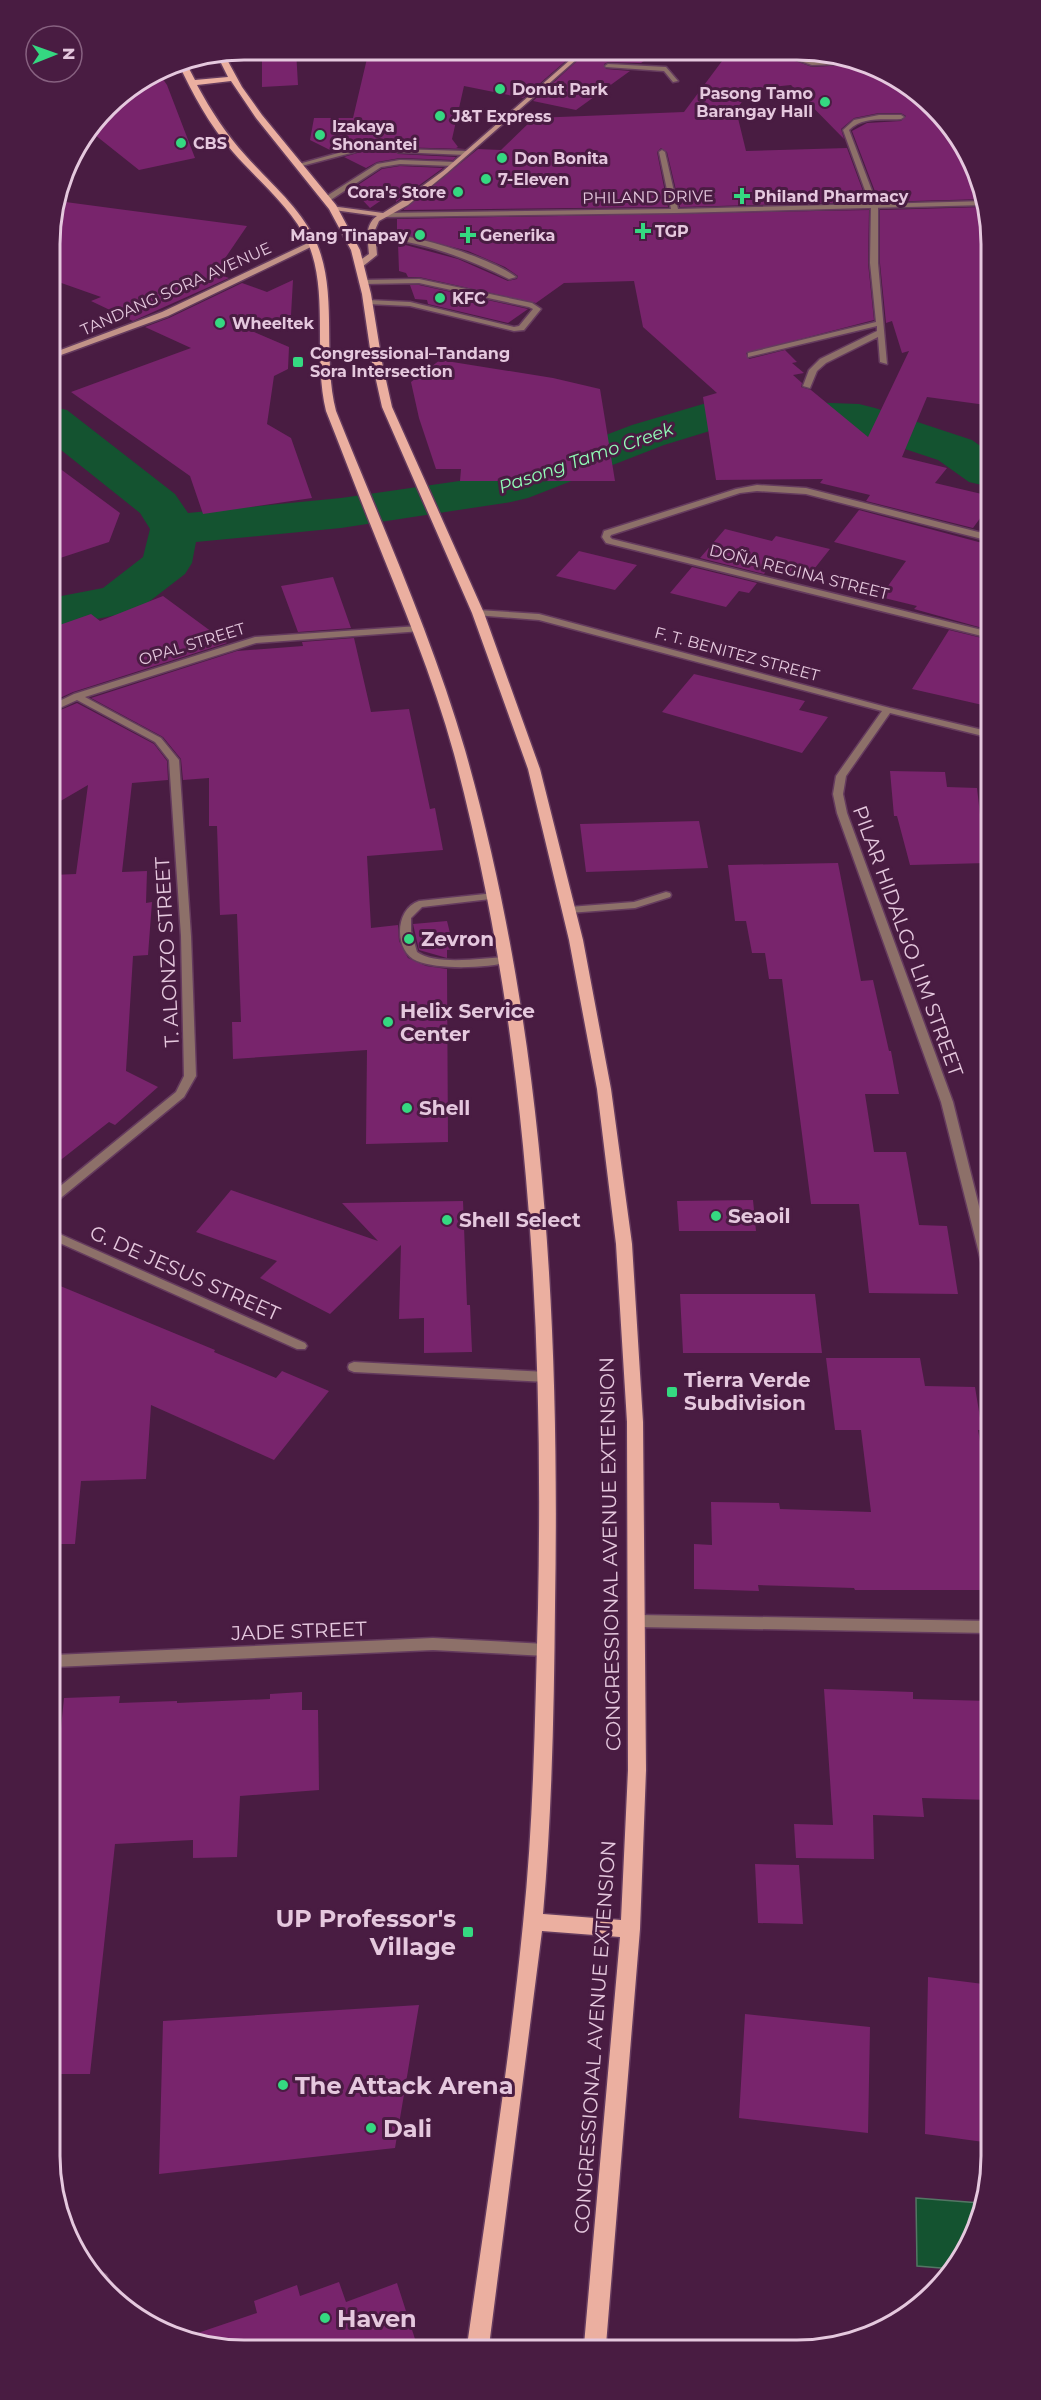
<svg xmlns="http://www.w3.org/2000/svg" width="1041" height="2400" font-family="Montserrat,sans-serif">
<rect width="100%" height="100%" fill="#491c42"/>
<path fill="#145330" stroke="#537664" stroke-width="1.5" d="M916,2198l64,5 -3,27 -24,39 -36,-3z"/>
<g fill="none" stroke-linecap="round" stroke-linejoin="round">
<path fill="#145330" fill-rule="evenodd" d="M720,399l139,5 16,4 97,32 14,10v36l-17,-4 -31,-22 -84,-28 -131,-5 -59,18 -136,53 -17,4 -170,26 -145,14 -4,21 -7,11 -48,37 -86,17v-30l52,-10 40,-31 7,-28 -10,-16 -89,-71 -1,-36 17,4 108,84 13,19 153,-15 160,-23 131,-50z"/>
</g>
<path fill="#78246c" d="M262,50h34l2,35 -36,2z
M369,50l86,1 121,1 -53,46 -59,-12 -12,53 6,8 -2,1 9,1 -69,-2 -3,3 5,4 58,3 -3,3 -53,-2 -23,4 -11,6 -22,-11 20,-6 -3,-6 -27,7 -24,-12 4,-22h39z
M587,52h70l-16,11 -33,-1 -4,2 2,5 24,2 -54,39 -43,-9z
M728,53h46l38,14 54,-3 17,6 51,36 51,88v5l-106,3 -27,-71 15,-8 34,-2 5,-5 -5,-3h-22l-25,5 -13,11 3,10 -53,-54 -40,4 -15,21 10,41 101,-3 20,54 -187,5 -13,-55 -6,-4 -4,4 11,55 -265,3 75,-61 23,1 33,-32 150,-6z
M791,53h43l16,6h-37z
M158,72l9,13 28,73 -56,12 -49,-39 26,-33z
M400,166l43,2 -47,34 -1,-11 -25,17 -18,-19 30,-20z
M58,201l60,8 129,17 -32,47 14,5 -96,43 -42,-20 10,-4 -51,-18v-48z
M985,207l1,198 -59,-8 -25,60 45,11 -12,15 51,12v15l-13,18 -107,-27 4,-6 -50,-12 3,-4 -107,1 -13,-83 14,-4 -74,-66 -9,-46 -70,2 -28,20 -117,-26h-11l-2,-4 -7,-2 -1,-28 60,16 50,22 9,-2 1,-3 -13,-9 -37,-16 -71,-18v-14l472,-9 -1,53 6,57 -128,33 3,6 36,-9 12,12 -5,1 12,10 -11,2 9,8 -1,4 10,3 57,47 41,-86 -7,2 -10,-32 -6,2 -6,-60v-53z
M293,280l-2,35 -37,17 35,15 -1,22 -14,7 -7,48 24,14 21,60 -109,16 -13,-38 -119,-84 120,-44 -46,-21 24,-9 73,-35 25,9z
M410,285h9l109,24 -20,14 -80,-19 -1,-4 -12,-1z
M440,360l113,18 47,11 15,92h-155l1,-12h-25l-17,-51 -8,-36z
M51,462l69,51 -11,29 -58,19z
M859,510l127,34v85l-72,-20 3,-3 -37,-9 26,-36 -72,-19z
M725,529l47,12 4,-5 54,13 -23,29 -39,-10 -4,6 -64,-16z
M579,551l58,14 -22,25 -59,-14z
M692,567l65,16 -8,10 -10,-2 -13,16 -56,-14z
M333,577l18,51 -53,4 -17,-46z
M163,596l64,47 -154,49 -22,10v-74l40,-14 9,7z
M949,630l37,9 1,67 -75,-17z
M354,638l17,74 38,-3 21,100 5,-1 8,42 -76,6 4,72 27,-3 1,16 9,17 18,8 21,3 1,173 -82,2 1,-94 -134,9 -1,-37h9l-4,-108 -17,1 -3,-89h-8v-48l-26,2 -2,-21 -18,-22 -72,-39 146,-47 66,-5 -1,-4z
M694,674l111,27 -6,9 29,7 -26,36 -140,-41z
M77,703l77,41 13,17 1,19 -36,3 -10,89 25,-1 -1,32 6,-1 -4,53 -15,1 -7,115 32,16 -43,38 -6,-3 -56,44 -1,-291 24,-1 12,-89 -36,21 -1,-92z
M890,771l55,1 2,15 30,1 4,35h6v40l-77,2 -13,-49h-3z
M699,821l9,47 -122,4 -6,-48z
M838,863l23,118 12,-1 16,71h2l8,43h-34l9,58h32l13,73 28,1 11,68 -89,-1 -10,-89h-48l-29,-225h-13l-4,-26h-13l-6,-32h-11l-7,-56z
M447,921l7,28 -7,1v8l-28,-8 -6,-26z
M231,1190l147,51 -36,-38 121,-2 4,104h3l2,47 -48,1v-35l-25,1 2,-74 -71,69 -70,-36 17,-17 -81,-29z
M753,1200l3,31h-77l-2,-30z
M53,1283l162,67 -1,2 62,26 6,-7 47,20 -55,69 -123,-55 -5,74 -65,2 -6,63h-21z
M680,1294h135l7,59h-139z
M826,1358h94l5,28 50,1 7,43h-4l11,63v61h-9l6,36h-131l-1,-2 -96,-3 1,6 -65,-2v-45l18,1 -1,-43 68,1 1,6 91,3 -10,-82h-26z
M824,1689l89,3v7l77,2v99l-68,-2 2,19 -51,-2 1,44 -78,-1 -2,-34 39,1z
M302,1692v18h16l1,80 -79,6 -3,61 -44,1v-18l-78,4 -25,230h-34l-1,-217 6,-44h-6v-25l9,-90 56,-2 -1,7 58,-2v2l93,-4v-5z
M755,1864l44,1 4,59 -45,-1z
M928,1977l63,8v158l-66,-9z
M419,2005l-24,143 -236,26 4,-153z
M745,2014l125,13 -2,106 -129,-15z
M339,2282l7,20 51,-19 18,56 -20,7 -188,1 -21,-10 71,-24 -3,-12 43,-16 3,11z"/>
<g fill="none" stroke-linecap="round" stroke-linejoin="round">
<g stroke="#653b5e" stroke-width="3">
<path id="service" d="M608,64l58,3 12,14 -5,1 -9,-11 -58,-4 -1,-1z
M360,147l2,1v2l-64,17 -3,-2z
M396,149l70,2 3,2 -3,2 -68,-3 -3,-2z
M400,160l54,2 3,2 -3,2 -54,-2 -19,3 -52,34 -7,-2 55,-35z
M871,204l7,2v57l9,101 -7,-2 -2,-25 -52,26 -9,8 -7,17 -7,-2 6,-16 11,-11 57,-28v-5l-129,31v-4l128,-31 -6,-59z
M369,233c34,-3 121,24 147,44l-7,2c-44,-22 -88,-38 -137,-42h-3z
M419,279l113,24 9,6 -17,21 -10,1 -104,-25 -42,-2 -4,-2 4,-2 42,2 104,25 5,-1 14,-17 -4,-2 -110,-24 -56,1 -4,-2 4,-2z
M666,892l4,1 1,2 -1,2 -35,11 -66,5 -5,-3 5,-3 65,-5z
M495,893l5,3 -1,2 -77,9 -11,11v13l6,21c20,14 65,6 89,5l5,3 -1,2c-23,6 -71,8 -93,-1 -23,-9 -23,-52 2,-60z
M354,1362l193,10 5,2 1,3 -1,3 -5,2 -193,-10 -5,-2 -1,-3 1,-3z"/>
</g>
<g stroke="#653b5e" stroke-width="3">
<path id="minor" d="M776,53c13,0 24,6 37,8 17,2 34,-3 51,2l-52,2z
M879,115h22l3,2 -3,2c-17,1 -39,-3 -52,11l28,74 108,-3v4l-310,8 -292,4 -4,-2 4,-2 288,-4 -12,-57 3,-2 3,2 13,57 192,-5 -27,-74 11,-10z
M757,485l49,3 180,46v6l-180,-46 -49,-3 -17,2 -129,42 -1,2 2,2 374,92v6l-380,-94 -4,-6 2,-6 132,-42z
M478,610l61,4 351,94 97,23v6l-97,-24 -44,63 -3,18 4,19 106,289 35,140v27l-4,-1 -2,-3 -41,-163 -104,-289 -4,-19 3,-18 46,-65 -343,-91 -64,-5 -2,-2z
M419,626l5,3 -2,2 -166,12 -171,54 76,41 18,22 12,176 5,140 -12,21 -127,104 -4,1v-10l123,-100 8,-16 -3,-140 -12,-176 -14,-18 -78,-42 -26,12v-7l23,-11 181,-57z
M53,1231l252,112 2,3 -2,3h-8l-244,-109z
M638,1615l351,6v12l-351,-6 -5,-2 -2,-4 2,-4z
M433,1638l113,6 5,2 2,4 -2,4 -5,2 -113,-6 -379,17v-12z
M100,2272l6,3 3,6 -5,7 -10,-13z"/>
</g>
<g stroke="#653b5e" stroke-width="3">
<path id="secondary" d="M579,52h6l-138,121 -39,32 -29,16 -4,9 2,25 -15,12h-6v-4l13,-9c-1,-14 -5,-29 8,-38l-43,-6h-3v-4l52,7 19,-12 41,-30z
M310,242l7,2 -149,72 -118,43v-5l112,-42z"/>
</g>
<g stroke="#653b5e" stroke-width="3">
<path id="primary" d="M224,54l18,33 20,28 74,90 24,45 11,44 11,68 10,45 92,206 56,156 43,171 28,149 21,155 11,178 3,348 -6,159 -34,416h-22l36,-408 -78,-6 -53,415h-22c20,-141 42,-281 56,-422 11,-105 12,-211 15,-316 6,-288 -10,-575 -84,-854 -21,-77 -52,-150 -81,-223 -16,-40 -31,-80 -47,-120 -13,-55 3,-119 -18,-168 -16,-36 -50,-62 -75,-91 -24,-27 -40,-58 -55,-89l7,-2 10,19 33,-3 -11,-22zM231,81l25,37 73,91 22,41 11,44 10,68 10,45 90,206 56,156 41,171 28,149 19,155 11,178 1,348 -7,150 -78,-6c9,-102 11,-206 12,-308 5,-288 -11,-578 -90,-856 -33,-114 -85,-229 -129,-339 -14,-55 2,-117 -19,-167 -15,-35 -46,-60 -71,-88 -20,-22 -35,-45 -49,-71z"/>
</g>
<use href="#service" fill="#8d7069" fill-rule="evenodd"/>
<use href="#minor" fill="#8d7069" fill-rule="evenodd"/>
<use href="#secondary" fill="#c29388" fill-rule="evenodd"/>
<use href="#primary" fill="#ebafa0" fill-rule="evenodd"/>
</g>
<g fill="#35d881" stroke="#491c42" stroke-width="2">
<circle cx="500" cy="89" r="6"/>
<circle cx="825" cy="102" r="6"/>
<circle cx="440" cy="116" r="6"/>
<circle cx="320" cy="135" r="6"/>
<circle cx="181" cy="143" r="6"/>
<circle cx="502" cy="158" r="6"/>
<circle cx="486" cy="179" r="6"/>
<circle cx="458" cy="192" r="6"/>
<path d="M739 187h6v6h6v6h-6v6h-6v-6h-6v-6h6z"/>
<path d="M640 222h6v6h6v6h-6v6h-6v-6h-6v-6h6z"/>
<circle cx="420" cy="235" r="6"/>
<path d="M465 226h6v6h6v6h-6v6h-6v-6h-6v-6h6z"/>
<circle cx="440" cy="298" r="6"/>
<circle cx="220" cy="323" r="6"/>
<rect x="292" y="356" width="12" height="12" rx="3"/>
<circle cx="409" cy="939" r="6"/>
<circle cx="388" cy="1022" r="6"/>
<circle cx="407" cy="1108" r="6"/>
<circle cx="716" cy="1216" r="6"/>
<circle cx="447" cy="1220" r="6"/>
<rect x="666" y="1386" width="12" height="12" rx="3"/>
<rect x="462" y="1926" width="12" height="12" rx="3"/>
<circle cx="283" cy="2085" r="6"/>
<circle cx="371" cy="2128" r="6"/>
<circle cx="325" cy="2318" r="6"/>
</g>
<g text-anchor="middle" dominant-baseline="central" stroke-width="6" stroke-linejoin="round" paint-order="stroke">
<g font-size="16" font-weight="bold" fill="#e5c8de" stroke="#491c42" text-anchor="start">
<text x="512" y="89">Donut Park</text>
<text x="813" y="93" text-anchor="end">Pasong Tamo<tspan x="813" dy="18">Barangay Hall</tspan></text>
<text x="452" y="116">J&amp;T Express</text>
<text x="332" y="126">Izakaya<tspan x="332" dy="18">Shonantei</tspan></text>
<text x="193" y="143">CBS</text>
<text x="514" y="158">Don Bonita</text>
<text x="498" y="179">7-Eleven</text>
<text x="446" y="192" text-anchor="end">Cora's Store</text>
<text x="754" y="196">Philand Pharmacy</text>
<text x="655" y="231">TGP</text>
<text x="408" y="235" text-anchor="end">Mang Tinapay</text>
<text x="480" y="235">Generika</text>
<text x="452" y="298">KFC</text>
<text x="232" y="323">Wheeltek</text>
<text x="310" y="353">Congressional–Tandang<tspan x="310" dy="18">Sora Intersection</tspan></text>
</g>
<g font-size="16" fill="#e5c8de" stroke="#491c42">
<text transform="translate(648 197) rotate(-1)">PHILAND DRIVE</text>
<text transform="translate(176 289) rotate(-24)">TANDANG SORA AVENUE</text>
<text transform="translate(799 572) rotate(14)">DOÑA REGINA STREET</text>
<text transform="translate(192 644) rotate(-17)">OPAL STREET</text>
<text transform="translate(737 654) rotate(15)">F. T. BENITEZ STREET</text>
</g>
<g font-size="18" font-style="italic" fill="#92feb8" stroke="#491c42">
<text transform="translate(586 458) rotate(-19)">Pasong Tamo Creek</text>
</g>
<g font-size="20" font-weight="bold" fill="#e5c8de" stroke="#491c42" text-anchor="start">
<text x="421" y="939">Zevron</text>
<text x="400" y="1011">Helix Service<tspan x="400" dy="23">Center</tspan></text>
<text x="419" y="1108">Shell</text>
<text x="728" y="1216">Seaoil</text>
<text x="459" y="1220">Shell Select</text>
<text x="684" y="1380">Tierra Verde<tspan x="684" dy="23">Subdivision</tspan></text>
</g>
<g font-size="20" fill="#e5c8de" stroke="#491c42">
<text transform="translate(908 941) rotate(70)">PILAR HIDALGO LIM STREET</text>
<text transform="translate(167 952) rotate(-93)">T. ALONZO STREET</text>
<text transform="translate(185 1273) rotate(24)">G. DE JESUS STREET</text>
<text transform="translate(610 1554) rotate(-91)">CONGRESSIONAL AVENUE EXTENSION</text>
<text transform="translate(299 1631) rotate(-2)">JADE STREET</text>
<text transform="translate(595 2037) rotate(-86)">CONGRESSIONAL AVENUE EXTENSION</text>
</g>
<g font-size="24" font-weight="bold" fill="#e5c8de" stroke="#491c42" text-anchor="start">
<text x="456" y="1918" text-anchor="end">UP Professor's<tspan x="456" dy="28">Village</tspan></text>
<text x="295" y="2085">The Attack Arena</text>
<text x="383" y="2128">Dali</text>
<text x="337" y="2318">Haven</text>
</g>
</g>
<path d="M0 0H1041V2400H0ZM244 60H797A184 184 0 0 1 981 244V2156A184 184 0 0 1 797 2340H244A184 184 0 0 1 60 2156V244A184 184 0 0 1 244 60Z" fill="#491c42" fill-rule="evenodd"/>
<path fill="none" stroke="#e5c8de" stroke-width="3" d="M244 60H797A184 184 0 0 1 981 244V2156A184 184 0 0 1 797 2340H244A184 184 0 0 1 60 2156V244A184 184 0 0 1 244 60Z"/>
<g transform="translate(54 54) rotate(89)"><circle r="28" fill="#491c42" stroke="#876180" stroke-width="1.5"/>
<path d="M0-4.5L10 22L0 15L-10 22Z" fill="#35d881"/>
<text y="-9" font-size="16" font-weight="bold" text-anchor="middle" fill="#e5c8de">N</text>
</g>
</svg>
